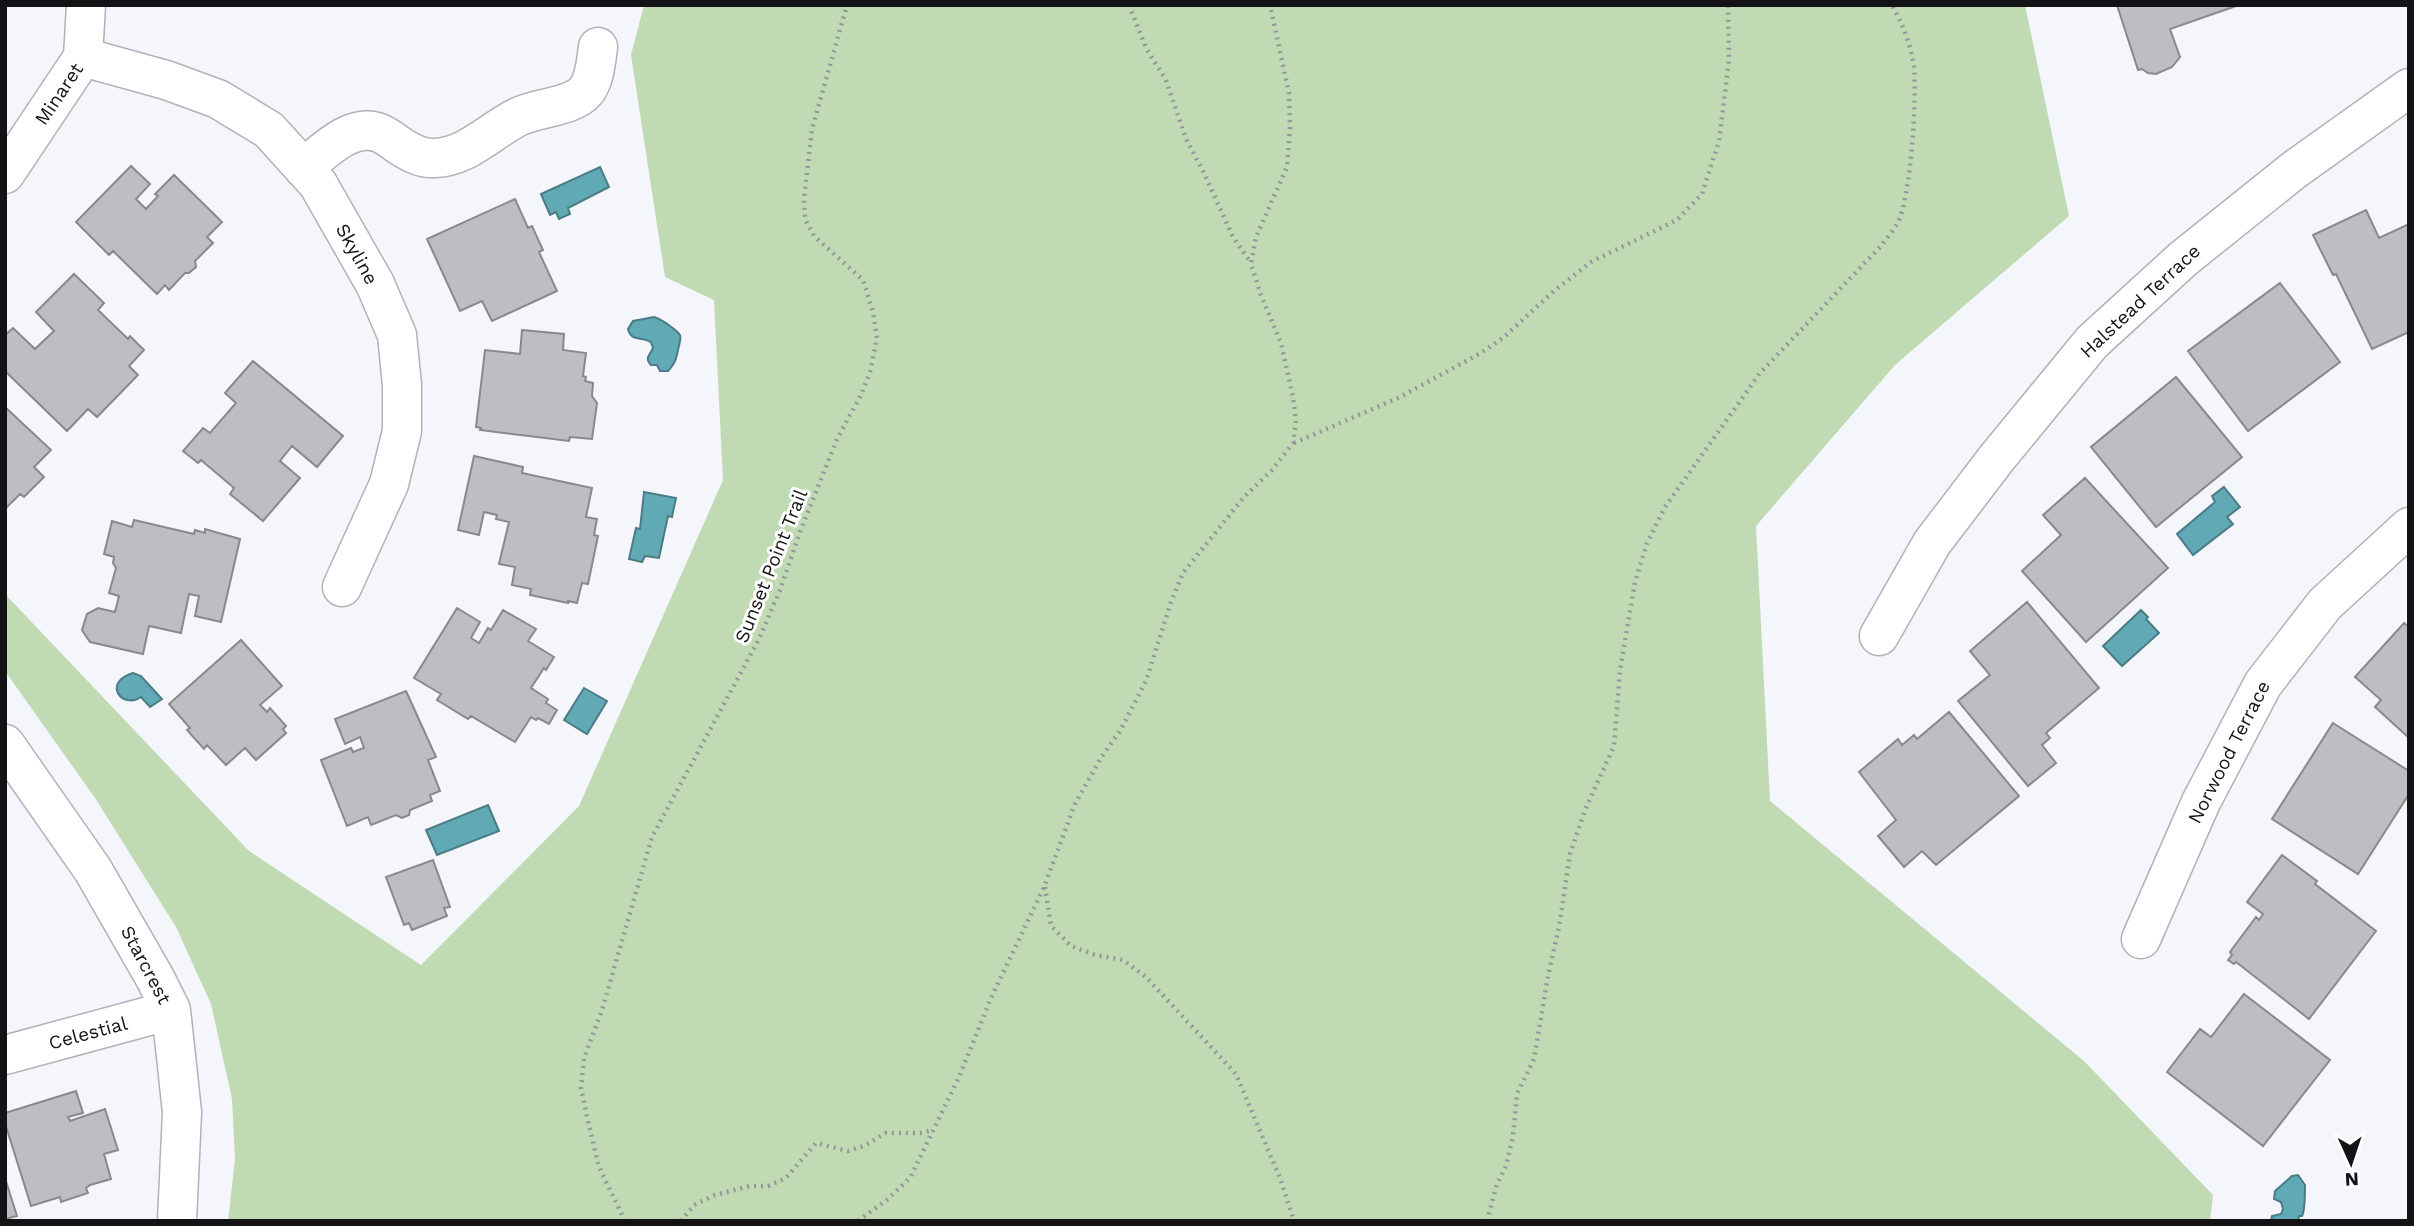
<svg xmlns="http://www.w3.org/2000/svg" width="2414" height="1226" font-family="'Work Sans',sans-serif">
<rect width="100%" height="100%" fill="#f5f6fb"/>
<path fill="#c0dab4" d="M644,5h1381l44,211 -174,149 -139,161 14,275 314,260 129,134 -3,26h-1982l7,-62 -3,-60 -21,-95 -35,-77 -81,-129 -90,-127v-77l244,257 172,114 158,-159 144,-326 -9,-180 -49,-23 -34,-222z"/>
<path fill="#61a9b5" stroke="#4a7c85" stroke-width="2" d="M600,167l9,20 -41,21 2,6 -11,5 -3,-7 -6,3 -9,-21z
M654,317c7,2 10,5 16,9 14,10 11,10 8,24 -2,10 -3,13 -10,21h-8l-3,-6h-6c-7,-7 -1,-10 2,-17l-2,-6c-10,-6 -20,0 -23,-13l5,-8z
M2224,487l16,20 -13,10 6,7 -40,31 -16,-21 38,-32 -3,-6z
M644,492l32,6 -4,19 -4,-1 -9,42 -14,-2 -3,6 -13,-3 7,-31 4,1z
M2141,610l7,7 -2,2 13,14 -37,33 -19,-20z
M133,673l8,3 21,23 -12,8 -9,-10c-18,13 -40,-14 -8,-24z
M584,688l23,13 -20,33 -23,-14z
M488,805l11,26 -62,24 -11,-25z
M2298,1175l7,10c0,6 0,26 -3,31h-3l-1,5h-27l1,-5 9,-2 2,-5 -2,-7 -7,-3 1,-8 17,-15z"/>
<path fill="#bfbdc2" stroke="#8a888c" stroke-width="2" d="M2117,5h122l-69,24 10,28 -8,10 -16,7 -8,-1 -6,-4 -4,1z
M131,166l19,18 -14,15 10,10 12,-13 -3,-2 19,-19 48,47 -15,15 6,6 -18,18 1,6 -7,6h-4l-16,17 -4,-5 -8,9 -44,-43 -4,4 -33,-33z
M515,199l13,29 4,-2 11,24 -4,2 18,39 -65,30 -10,-20 -22,10 -33,-72z
M2366,210l13,28 30,-14v108l-37,17 -36,-75 -3,1 -20,-40z
M74,274l30,29 -6,7 30,29 2,-3 14,14 -15,16 9,9 -41,42 -9,-8 -21,22 -62,-60v-36l8,-7 22,21 19,-18 -18,-19z
M2280,283l60,79 -92,69 -60,-80z
M522,330l42,4 -1,16 23,3 -3,23 3,1 -1,4 8,2 -1,13 5,7 -5,36 -22,-2 -1,4 -89,-11 1,-2 -5,-1 9,-77 35,4z
M253,361l90,75 -26,31 -25,-21 -12,15 20,17 -37,43 -33,-27 4,-6 -33,-28 -3,3 -15,-12 20,-23 7,5 26,-30 -11,-10z
M2176,377l66,80 -86,70 -65,-80z
M5,407l46,43 -17,17 10,10 -20,20 -4,-3 -15,15z
M474,456l49,11 -1,6 70,15 -6,29 11,2 -3,16 4,1 -10,48 -6,-1 -5,20 -9,-2v2l-38,-8 1,-6 -19,-4 3,-18 -16,-3 10,-42 -13,-3 1,-4 -13,-3 -5,23 -21,-5z
M2085,478l83,90 -82,74 -64,-71 39,-36 -18,-20z
M134,520l60,14 1,-4 10,3v-4l35,10 -19,83 -26,-6 4,-20 -10,-2 -8,39 -32,-7 -6,28 -53,-12 -8,-12 5,-16 11,-6 17,4 4,-16 -10,-3 7,-25 -3,-5 1,-6 -10,-3 8,-33 20,6z
M2027,602l72,86 -53,45 4,5 -8,7 14,18 -28,23 -70,-85 32,-26 -20,-24z
M457,608l23,14 -9,16 8,5 9,-15 3,2 12,-20 33,19 -8,12 26,16 -8,13 -2,-2 -13,20 17,11 -2,4 11,7 -8,14 -11,-6 -2,2 -5,-3 -16,25 -44,-26 -3,3 -31,-19 4,-6 -27,-16z
M2404,623l5,4v111l-34,-31 6,-7 -26,-23z
M241,640l41,46 -22,19 7,7 3,-4 16,18 -3,3 3,4 -30,27 -11,-12 -19,17 -19,-20 -3,4 -17,-19 3,-2 -21,-24z
M406,691l30,66 -8,3 12,31 -10,4 2,6 -22,9 -1,5 -7,3 -6,-3 -25,10 -3,-8 -21,9 -26,-66 30,-12 2,4 11,-4 -4,-11 -15,7 -10,-25z
M1949,712l70,84 -83,69 -14,-14 -18,16 -26,-31 18,-16 -37,-48 39,-33 4,6 12,-10 3,4z
M2333,723l76,48v23l-51,80 -86,-55z
M2282,855l35,26 -2,3 61,47 -67,88 -73,-57 -2,2 -6,-4 4,-5 -2,-3 26,-35 3,3 4,-6 -16,-12z
M433,860l17,47 -6,1 3,8 -35,14 -3,-7 -5,2 -18,-48z
M2244,994l86,66 -67,86 -96,-74 33,-43 11,8z
M76,1091l7,22 -15,4 2,4 35,-12 13,41 -14,4 7,25 -21,6 -4,3 2,5 -27,9 -1,-5 -29,9 -26,-83v-10z
M5,1178l12,38 -12,3z"/>
<g fill="none" stroke-linecap="round" stroke-linejoin="round">
<g stroke="#b1b2b7" stroke-width="41">
<path id="minor" d="M83,57l83,23 52,19 51,31 49,54 57,100 22,51 5,50v46l-13,53 -47,103
M303,168c21,-16 46,-44 74,-36 9,3 16,9 23,14 11,7 22,13 35,12 33,-1 57,-29 85,-42 18,-8 53,-10 65,-24 10,-11 11,-31 13,-45
M5,174l78,-117 3,-52
M1879,636l53,-93 64,-84 96,-117 91,-83 111,-89 115,-82
M5,744l88,126 62,108 16,32 11,102 -5,109
M2141,939l60,-137 62,-118 62,-80 84,-77
M5,1055l166,-45"/>
</g>
<path stroke="#96969a" stroke-width="4.5" stroke-dasharray="2 5" stroke-linecap="butt" d="M1129,5l18,45 19,30 20,59 18,34 29,64 18,26
M1294,443l104,-45 83,-45 23,-16 50,-46 37,-29 86,-42 25,-26 17,-53 10,-81 -1,-55
M1045,887l6,39 20,20 24,9 28,5 23,17 90,97 44,104 14,43
M625,1221l-26,-54 -11,-46 -7,-33 3,-30 18,-48 50,-173 107,-198 21,-49 20,-58 37,-93 24,-44 9,-23 7,-34 -4,-26 -10,-32 -49,-44 -9,-17 -1,-20 8,-70 35,-124
M681,1221l13,-16 21,-10 35,-9h18l18,-8 30,-35 32,8 16,-5 22,-13h36l10,-3
M858,1221l30,-22 22,-21 49,-101 32,-79 53,-111 31,-83 27,-48 18,-25 26,-50 25,-79 12,-29 61,-76 28,-27 21,-27 3,-23 -3,-23 -12,-54 -20,-48 -10,-31 5,-27 31,-70 3,-39 -1,-35 -19,-88
M1487,1221l10,-37 9,-18 7,-30 4,-42 17,-35 14,-83 11,-49 11,-73 15,-44 29,-64 6,-76 15,-88 12,-39 18,-36 95,-134 121,-127c5,-7 12,-15 16,-22 14,-24 20,-128 17,-157 -3,-22 -11,-42 -22,-62"/>
<use href="#minor" stroke="#fff" stroke-width="38"/>
</g>
<g text-anchor="middle" dominant-baseline="central" stroke-width="6" stroke-linejoin="round" paint-order="stroke">
<g font-size="19" fill="#131315" stroke="#fff">
<text transform="translate(59 94) rotate(-56)">Minaret</text>
<text transform="translate(357 254) rotate(61)">Skyline</text>
<text transform="translate(2140 301) rotate(-43)">Halstead Terrace</text>
<text transform="translate(771 566) rotate(-68)">Sunset Point Trail</text>
<text transform="translate(2229 752) rotate(-63)">Norwood Terrace</text>
<text transform="translate(146 965) rotate(62)">Starcrest</text>
<text transform="translate(88 1033) rotate(-15)">Celestial</text>
</g>
</g>
<rect width="2414" height="1226" fill="none" stroke="#131315" stroke-width="14"/>
<g transform="translate(2351 1163) rotate(177)" stroke="#ffffff" stroke-width="5" paint-order="stroke">
<path d="M0-5L12 26L0 18L-12 26Z" fill="#131315"/>
<text y="-10" font-size="19" font-weight="bold" text-anchor="middle" fill="#131315">N</text>
</g>
</svg>
